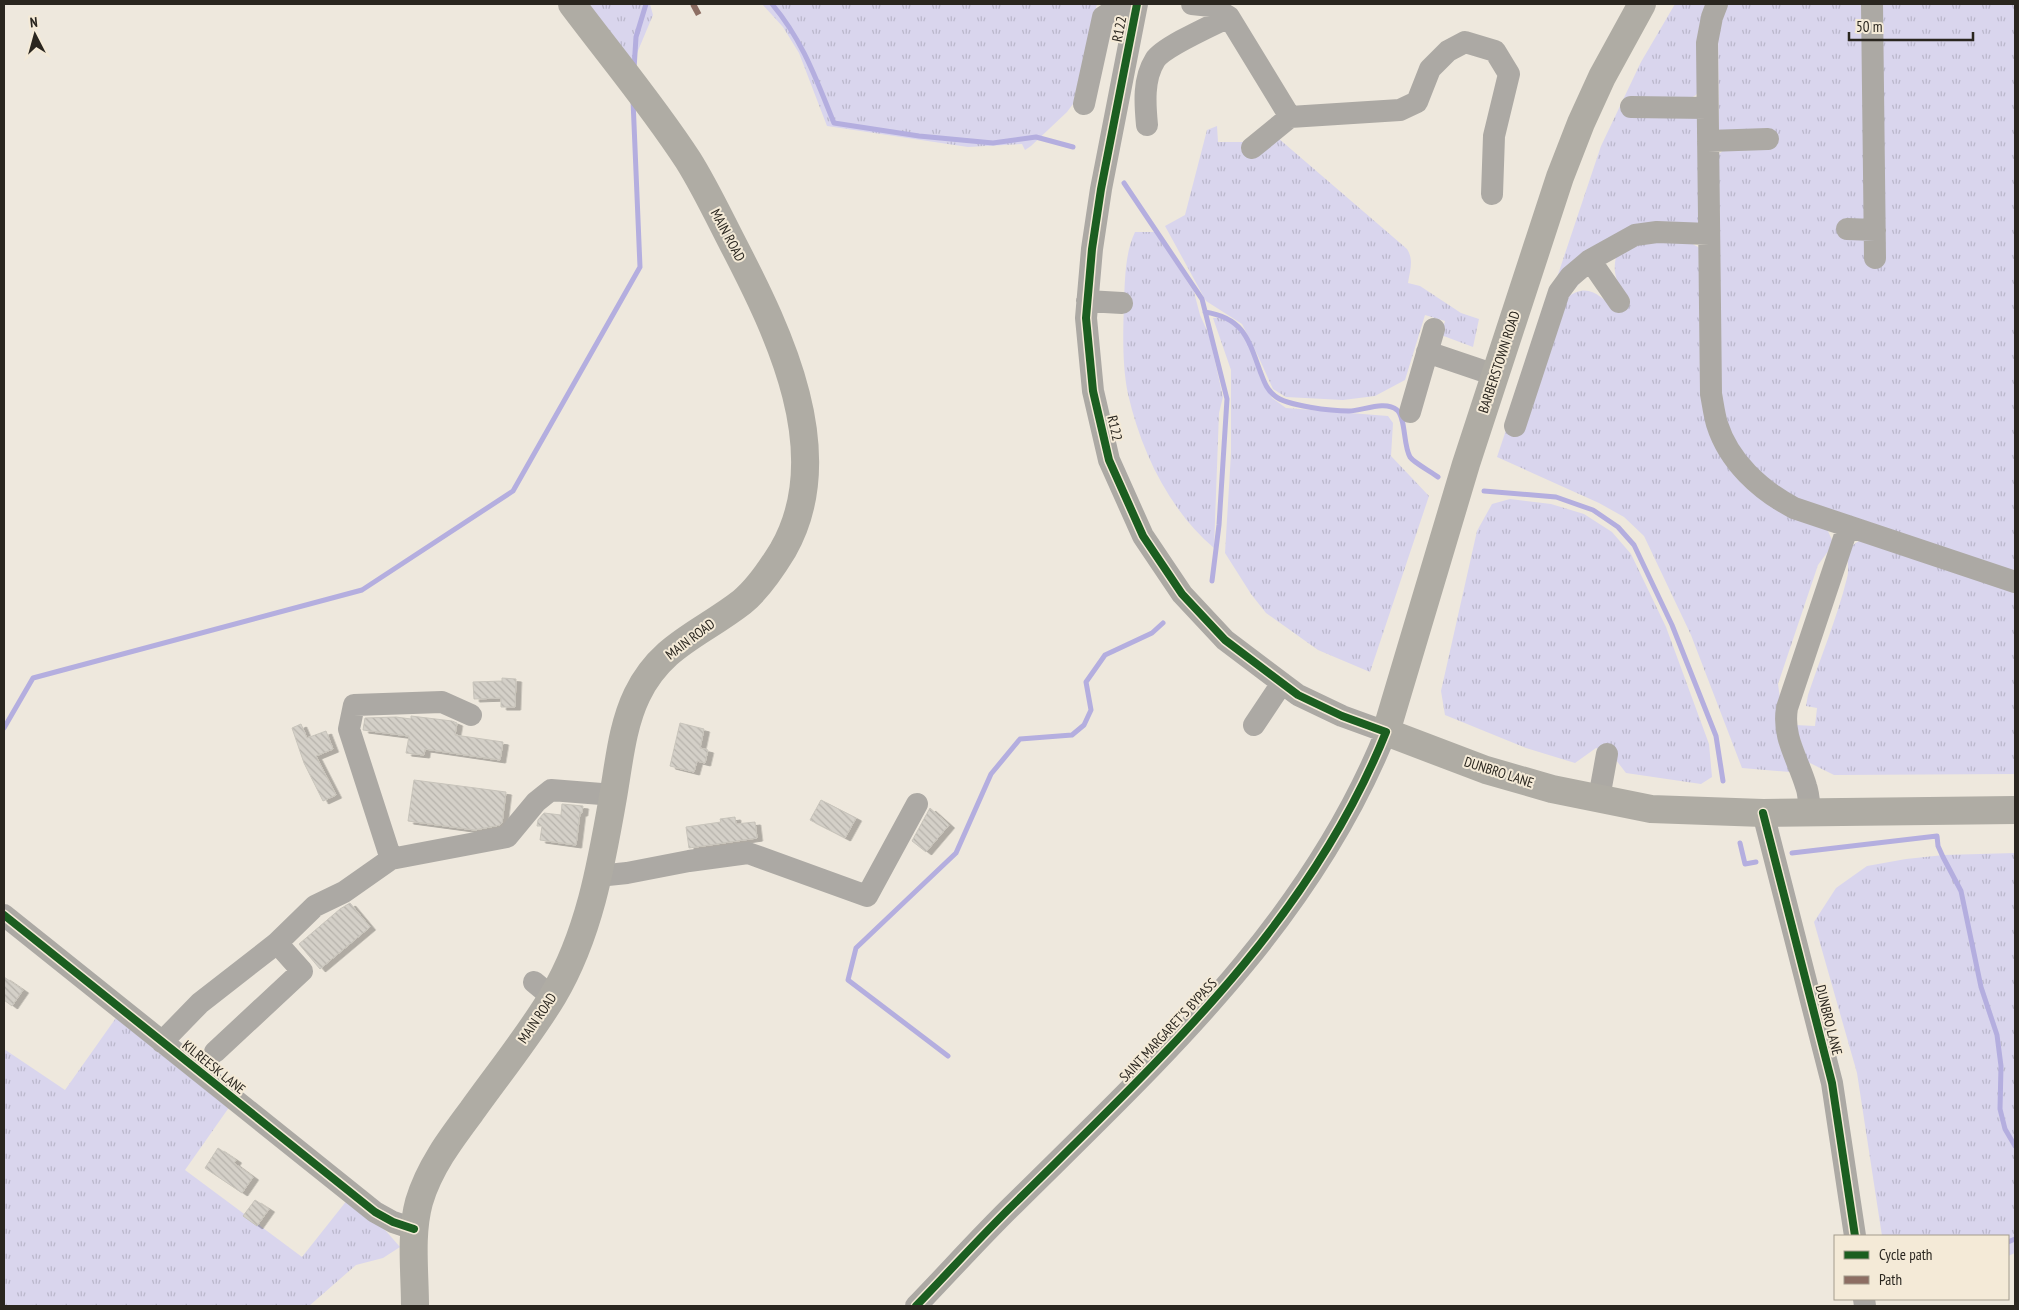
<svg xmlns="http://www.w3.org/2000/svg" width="2019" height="1310" font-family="'PT Sans Narrow',sans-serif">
<defs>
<pattern id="grass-tufts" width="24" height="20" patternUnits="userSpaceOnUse" patternTransform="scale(1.25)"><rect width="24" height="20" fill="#d9d5ed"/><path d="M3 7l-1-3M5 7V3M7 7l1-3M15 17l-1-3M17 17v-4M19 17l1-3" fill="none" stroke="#bab7cb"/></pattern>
<pattern id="building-back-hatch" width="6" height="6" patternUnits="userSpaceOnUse" patternTransform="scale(1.25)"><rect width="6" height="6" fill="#d4d0c8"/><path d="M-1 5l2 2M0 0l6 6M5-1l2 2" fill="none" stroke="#b6b2ab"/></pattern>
<filter id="shadow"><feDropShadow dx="5.5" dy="3" stdDeviation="0" flood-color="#0004"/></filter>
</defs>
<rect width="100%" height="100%" fill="#eee8dd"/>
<path fill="url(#grass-tufts)" d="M586,4h64l3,11 -21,50z
M762,4h335l-24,100 -6,8 -36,34 -6,4 -3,-6 -54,3 -141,-21 -28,-73 -16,-26z
M1675,4h32l-8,86 -3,5 -5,3 7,18 4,98 -5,11 -78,11 -52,62c20,-17 34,-2 49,13l14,-12c-12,-13 -18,-24 -14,-42l18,-14 55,-1 9,5 5,6 9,183 115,93 5,11 -3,10 -11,15 -40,119 12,88 -48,-4 -51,-133 -47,-99 -20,-19 -25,-14 -102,-46 104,-311 40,-84z
M1725,4h142v237l11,-237h137v570l-233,-79 -50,-53 -12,-47 -1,-241 6,-5 -1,-15 -5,-5 -1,-108z
M1217,126l1,16h27l33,-4 129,111c7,11 3,21 1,34l12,3 41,27 18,6 -6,28 -32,-12 4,-14 -20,-6 -20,65 -30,16 -32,4 -57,-3 -13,-8 -14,-31 -17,-34 -36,-23 -41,-75 20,-11 22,-85z
M1135,232h20l39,60 6,23 9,20 14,62 -4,16 -5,135c-45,-38 -73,-97 -86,-154 -6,-29 -5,-62 -4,-91 1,-24 1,-50 11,-71z
M1213,318h9l14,9 10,13 26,58 14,10 102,8 5,7 -2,33 38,40 -59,176 -52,-22 -52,-37 -15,-19 -26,-41 6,-100v-83z
M1510,499l41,5 33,10 28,18 19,22 35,73 43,117 3,33 -11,7 -75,-11 -17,-22 -13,-3 -21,15 -49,-15 -81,-33 -4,-24 36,-160 15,-27z
M1859,541l156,49v184l-181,1 -26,-13 -13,-37 20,1 2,-18 -11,-2 2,-11c13,-39 29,-77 39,-117 4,-15 -6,-27 12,-37z
M2015,853v400l-7,3v-20h-126l-25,-163 -43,-151 22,-34 31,-22 39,-7 38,-4z
M118,1015l112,91 -45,64 117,87 46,-58 38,32 14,16 -17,11 -27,7 -47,41h-305v-257l61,41z"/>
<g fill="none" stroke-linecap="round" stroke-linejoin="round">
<path stroke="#b4aedf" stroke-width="5" d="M772,4c31,37 44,75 62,119l85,13 74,7 43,-6 37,10
M634,69l2,-32 10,-33
M1124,183l78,116 25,100 -8,126 -7,56
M1205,312c38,6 43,26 55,59 4,10 6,18 15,25 12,10 57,15 74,15 13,0 36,-11 48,-1 9,8 6,35 13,47 4,6 22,15 28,20
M1484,491l72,6 37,13 25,17 16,18 38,80 44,111 7,45
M4,728l29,-50 329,-88 151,-99 127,-224 -7,-167
M1740,843l5,21 11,-2
M1792,853l145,-17 1,10 5,11 18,34 20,96 16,48 4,31 -1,43 5,20 10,17
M948,1056l-100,-76 8,-32 100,-95 35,-79 29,-35 52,-4 12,-10 7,-15 -5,-28 19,-27 47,-22 11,-10
M2008,1242l7,-3"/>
</g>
<path fill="url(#building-back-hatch)" stroke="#c8c4bb" filter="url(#shadow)" d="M502,678l14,1 -1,28h-14v-9l-27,1 -1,-17 29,-1z
M411,716l41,5 5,2 -2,12 48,7 -3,18 -75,-11 -1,6 -18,-2 3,-17 -46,-6 2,-12 31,-1 15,2z
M680,723l24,6 -4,19 8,2 -3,13 -8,-2 -3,11 -24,-6z
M301,724l6,14 19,-7 7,18 -17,7 20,39 -13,6 -19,-38 -12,-35z
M414,780l92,12 -4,31 -2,2 -25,5 -67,-9z
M821,800l35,18 -11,20 -35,-18z
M562,804l21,2 -1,7h-2l-4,32 -36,-5 2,-14h-5l1,-6 6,-7 17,2z
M930,808l19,17 -23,27 -14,-11z
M735,817l1,7 19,-2 2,16 -68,10 -3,-21 35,-5 -1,-3z
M350,903l20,24 -50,42 -21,-25 41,-35z
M4,977l19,13 -11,16 -8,-6z
M218,1148l18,12 -2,3 19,14 -11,16 -37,-25z
M255,1200l14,9 -12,17 -14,-10z"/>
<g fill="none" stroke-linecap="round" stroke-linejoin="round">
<path stroke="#aca9a4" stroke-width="22" d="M1192,4l19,2 18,11 61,100 110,-7 17,-8 13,-33 18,-18 17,-9 30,9 14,23 -15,62 -2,58
M1717,4l-5,13 -5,26 4,351c2,10 3,20 6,30 12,38 43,66 77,84l221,74
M1872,4l3,254
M1084,104l19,-87 20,-13
M1631,107l76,1
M1147,125c-2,-21 -4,-46 8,-65 8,-13 58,-35 74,-43
M1708,141l60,-2
M1252,148l38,-31
M1847,229l28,1
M1590,260l29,42
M1087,301l35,2
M1427,352l68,23
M1410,412l24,-83
M1515,426l44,-134 11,-15 20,-17 45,-25 22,-3 52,2
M1254,725l28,-42
M1599,798l8,-44
M1763,813l69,270 23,153
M1810,813c-1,-9 -1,-19 -4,-27 -8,-27 -24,-49 -19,-78l61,-182
M391,859l-42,-130 5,-24 88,-3 29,13
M598,876l29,-3 62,-12 59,-8 119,43 50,-92
M4,915l371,297 18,10 21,7
M534,982l18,15
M162,1042l38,-39 77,-60 38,-37 29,-14 47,-33 116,-22 29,-35 15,-12 63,5
M215,1052l87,-81 -25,-28
M1864,1299l1,7
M916,1306c33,-34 65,-70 99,-103 144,-143 294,-279 371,-471l-44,-16 -44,-21 -73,-55 -43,-46 -39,-58 -34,-76 -16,-69 -7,-73 6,-69 9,-60 36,-185"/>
<path stroke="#afaca4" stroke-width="28" d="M1642,4l-40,73 -21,46 -21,54 -94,287 -80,268 100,38 66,19 99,20 112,4 252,-3
M415,1306c0,-34 -5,-71 4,-104 10,-34 31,-62 52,-90 27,-38 58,-76 82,-116 36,-61 48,-130 60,-199 6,-34 9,-71 24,-102 24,-50 64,-61 105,-93 16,-13 30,-34 41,-52 55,-96 -4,-217 -49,-304 -15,-29 -29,-59 -46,-86 -35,-54 -77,-104 -116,-156"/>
<path stroke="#8d6e63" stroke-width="6" stroke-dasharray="12 6" stroke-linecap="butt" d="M693,4l7,13"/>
<g stroke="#f4ead7" stroke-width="11">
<path id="cycleway" d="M1763,813l69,270 23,153
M4,915l371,297 18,10 21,7
M916,1306c33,-34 65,-70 99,-103 144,-143 294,-279 371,-471l-44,-16 -44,-21 -73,-55 -43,-46 -39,-58 -34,-76 -16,-69 -7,-73 6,-69 9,-60 36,-185"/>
</g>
<use href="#cycleway" stroke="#1b5e20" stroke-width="8"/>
</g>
<g text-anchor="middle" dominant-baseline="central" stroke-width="4" stroke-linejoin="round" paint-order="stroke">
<g font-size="14" fill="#2a261f" stroke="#f4ead7">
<text transform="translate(1119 29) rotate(-79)">R122</text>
<text transform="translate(728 235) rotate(62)">MAIN ROAD</text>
<text transform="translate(1499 362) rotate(-72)">BARBERSTOWN ROAD</text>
<text transform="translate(1115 428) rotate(77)">R122</text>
<text transform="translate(690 639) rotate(-37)">MAIN ROAD</text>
<text transform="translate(1499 772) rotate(18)">DUNBRO LANE</text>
<text transform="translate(537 1018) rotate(-56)">MAIN ROAD</text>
<text transform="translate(1829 1020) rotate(76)">DUNBRO LANE</text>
<text transform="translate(1168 1030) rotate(-47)">SAINT MARGARET'S BYPASS</text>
<text transform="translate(214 1067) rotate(39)">KILREESK LANE</text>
</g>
</g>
<rect width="2019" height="1310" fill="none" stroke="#2a261f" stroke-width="10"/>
<rect x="1834" y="1235" width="175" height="65" fill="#f4ead7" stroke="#a39c8d"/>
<rect x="1844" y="1251" width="25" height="8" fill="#1b5e20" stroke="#a39c8d"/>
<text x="1879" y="1260" font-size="15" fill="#2a261f">Cycle path</text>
<rect x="1844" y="1276" width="25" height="8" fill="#8d6e63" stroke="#a39c8d"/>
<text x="1879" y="1285" font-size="15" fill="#2a261f">Path</text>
<g transform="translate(35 35) rotate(354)" stroke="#f4ead7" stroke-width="4" paint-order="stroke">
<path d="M0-4L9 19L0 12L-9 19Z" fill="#2a261f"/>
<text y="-8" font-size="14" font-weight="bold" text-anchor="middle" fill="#2a261f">N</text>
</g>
<path d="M1849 32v8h124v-8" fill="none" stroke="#2a261f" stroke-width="2.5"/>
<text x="1856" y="32" font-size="15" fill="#2a261f" stroke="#f4ead7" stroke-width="4" paint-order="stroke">50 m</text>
</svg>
